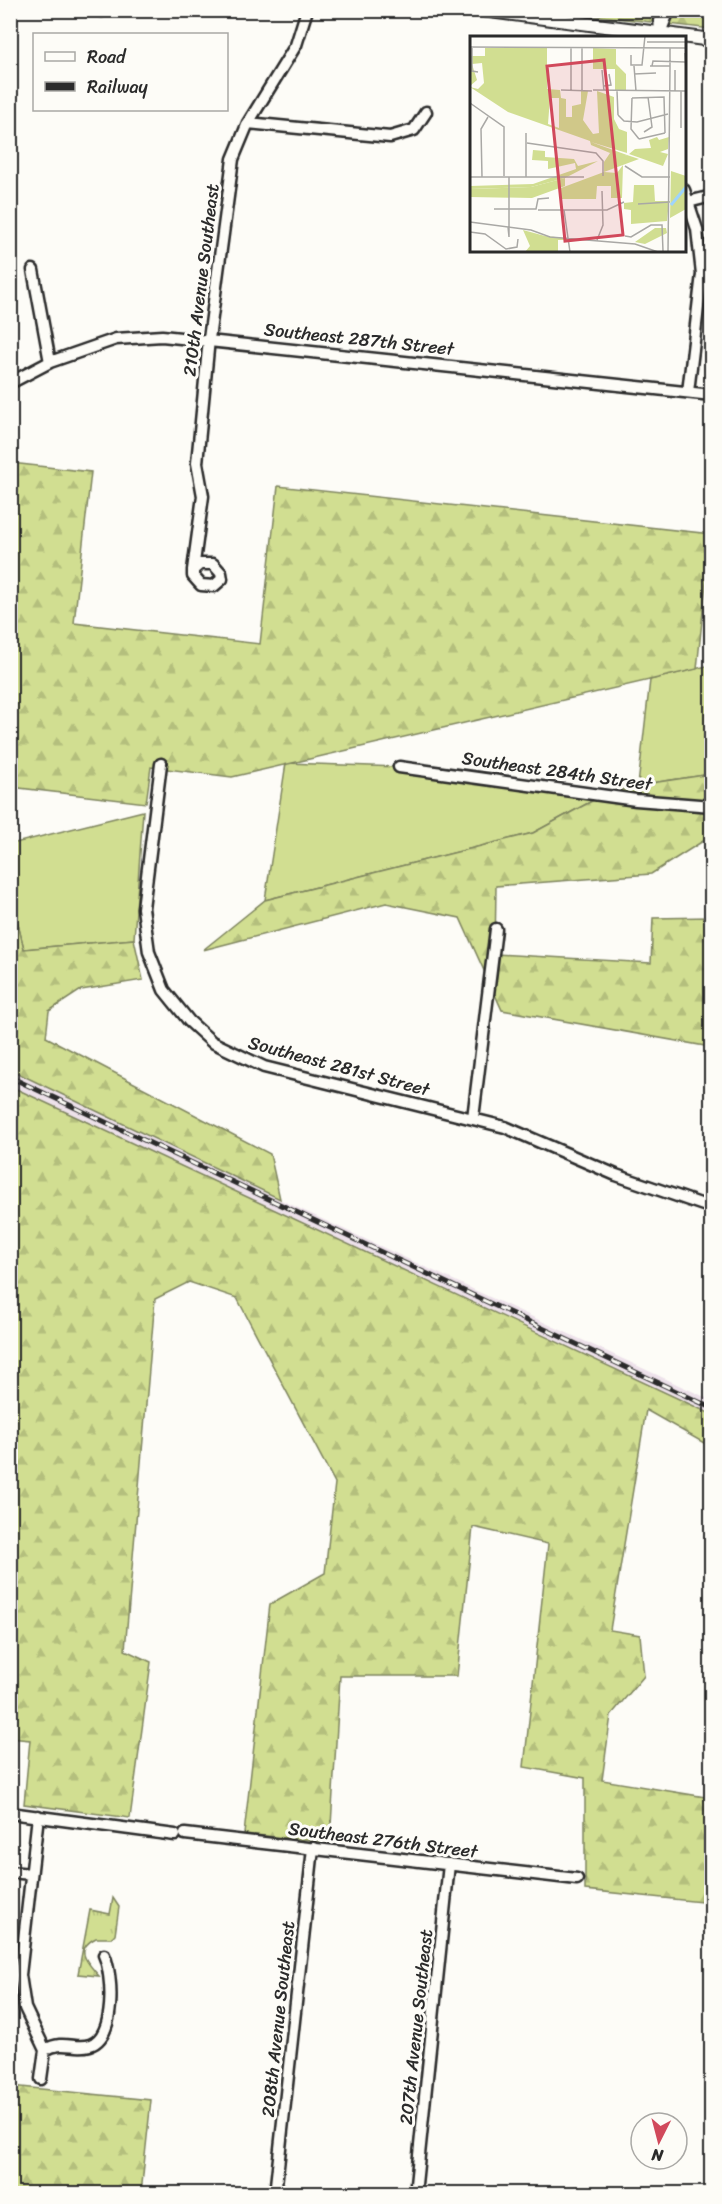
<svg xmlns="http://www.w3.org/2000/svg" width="722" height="2204" font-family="Sriracha,sans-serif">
<defs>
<pattern id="forest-firs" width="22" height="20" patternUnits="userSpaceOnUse" patternTransform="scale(1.5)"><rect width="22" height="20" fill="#d1de91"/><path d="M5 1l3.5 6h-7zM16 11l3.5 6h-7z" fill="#b4bf7d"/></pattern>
<pattern id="park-tufts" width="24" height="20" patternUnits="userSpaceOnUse" patternTransform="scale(1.5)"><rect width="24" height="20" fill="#d1de91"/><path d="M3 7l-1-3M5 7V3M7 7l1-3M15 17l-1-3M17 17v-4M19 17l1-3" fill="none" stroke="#b4bf7d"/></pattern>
</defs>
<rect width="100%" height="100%" fill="#fdfcf7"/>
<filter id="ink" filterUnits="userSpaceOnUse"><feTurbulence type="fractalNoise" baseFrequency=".0167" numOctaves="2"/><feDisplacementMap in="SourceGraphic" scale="12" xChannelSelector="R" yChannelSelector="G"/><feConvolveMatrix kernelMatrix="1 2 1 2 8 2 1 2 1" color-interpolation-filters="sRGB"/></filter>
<g filter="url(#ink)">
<path fill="#ede1ea" d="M10,1070l256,123 445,207v14l-700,-328z"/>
<path fill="#d1de91" stroke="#7e845e" stroke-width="1.5" d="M711,665v109l-73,11 12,-105z
M286,763l113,4 204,28 -70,38 -268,67z
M143,811l-9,128 -110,10 -7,-29 -6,3v-79z"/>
<path fill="url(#forest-firs)" stroke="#7e845e" stroke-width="1.5" d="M689,10l22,3v16l-154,-18z
M11,463l80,9 -17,151 186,21 18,-158 433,48 -14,135 -465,108 -81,-10 -5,36 -135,-16z
M711,774v62l-60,38 -155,12 -1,68 156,9 2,-45 58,-1v130l-209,-37 -42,-92 -74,-15 -183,47 62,-50 268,-67 70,-38 35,-10z
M17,920l7,29 110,-10 9,41 -62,10 -32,21 -3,26 224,117 10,45 -269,-129 -1,-147z
M10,1086l701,328v33l-65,-37 -36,220 30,5 4,41 -33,39 -9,65 109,18v105l-126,-13v-112l-61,-11 24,-223 -75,-17 -16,149h-117l-10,166 -86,-8 26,-230 55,-31 10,-90 -98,-185 -48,-16 -34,17 -30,351 26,12 -21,156 -106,-14 6,-64 -20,-2z
M11,2086l140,14 -10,93h-130z"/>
<path fill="url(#park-tufts)" stroke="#7e845e" stroke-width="1.5" d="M113,1898l6,9 -4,28 -3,3h-16c-24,12 -7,26 3,38l-21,-2 12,-64 20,4z"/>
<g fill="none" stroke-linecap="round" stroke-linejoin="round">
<g stroke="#2b2b2b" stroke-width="15">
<path id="minor" d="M659,10l1,28
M102,11v-1
M662,28l7,-18
M248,123l142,14 24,-7 12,-18
M684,190l13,39 5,45 -14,118
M688,202l24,-6
M33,270l17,92
M10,383l40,-21 66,-23 46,-3 550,59
M193,570l7,-6h13l8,9 1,6 -8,7 -13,-1 -8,-9v-6l10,-74 -6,-33 12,-124 24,-180 15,-36 48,-78 11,-35
M161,764l-18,144 6,44 15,38 25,31 23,21 52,25 241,60 111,48 96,33
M399,767l237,33 76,6
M473,1118l23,-189
M10,1813l165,22
M38,1816l-18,159 5,33 20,42 -4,29
M185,1834l392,45
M10,1872l21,2
M45,2050c19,-11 29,0 45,-5 26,-8 23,-70 14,-90
M275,2194l38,-346
M415,2194l34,-330"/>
</g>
<g stroke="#2b2b2b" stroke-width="16">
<path id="tertiary" d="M482,10l230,30"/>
</g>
<use href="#minor" stroke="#fdfcf7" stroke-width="10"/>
<use href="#tertiary" stroke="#fdfcf7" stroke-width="12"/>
<g stroke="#2b2b2b" stroke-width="5">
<path id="rail" d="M10,1077l702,331"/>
</g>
<use href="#rail" stroke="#fdfcf7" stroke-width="3" stroke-dasharray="9" stroke-linecap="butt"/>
</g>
</g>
<g text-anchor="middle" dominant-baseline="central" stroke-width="6" stroke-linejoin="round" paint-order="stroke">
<g font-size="18" fill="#2b2b2b" stroke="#fdfcf7">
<text transform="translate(201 280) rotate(-83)">210th Avenue Southeast</text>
<text transform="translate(359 339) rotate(6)">Southeast 287th Street</text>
<text transform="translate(557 771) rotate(8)">Southeast 284th Street</text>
<text transform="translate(339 1066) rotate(15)">Southeast 281st Street</text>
<text transform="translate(383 1840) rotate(7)">Southeast 276th Street</text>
<text transform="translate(278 2019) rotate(-84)">208th Avenue Southeast</text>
<text transform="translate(416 2027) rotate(-84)">207th Avenue Southeast</text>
</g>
</g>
<g transform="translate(470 36)">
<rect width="216" height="216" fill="#fdfcf7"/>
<path d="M157,119l12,4 -35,13v-10zM95,142v8l-33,12 -62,-1v-8l61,-2zM185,192h11l1,5 -22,11 -10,-2z" fill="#d1de91"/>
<path d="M15,12h62v41l13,1 1,8 5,1v18h6v-11l9,-2v-13h7l-5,29 10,14 6,-1 -2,-42 17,6v52l-23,-7 36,13 -13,7h-10l6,-9 -19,-8 -1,-4 -82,-29 -38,-25 8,2 6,-6 -2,-20 -10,1 5,16 -7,6v-30h15zM80,62h9v30l-11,-4zM123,12l23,1v15l10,10v16h-11v-21h-22zM63,114l12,1v6l29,2 4,7 20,-5 -33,17 -34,9 -61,2v-3l63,-2 43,-15 -1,-6 -27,6v-8l-16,-1zM153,129l-1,33h-11v-12h-14l-1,13h-35v-11l43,-16 13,1zM201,135l15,5v33l-16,9zM164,149h20l1,16h14l-2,20 -36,3v-14l-7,-1v-6l9,-1zM53,194l22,6 42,4h-29v12h-33l5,-6z" fill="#d1de91" fill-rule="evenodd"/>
<path d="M143,81l6,12 8,3v21l-13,-4zM187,101l2,3 10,-3 -1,12 -8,3 8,2 -5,12 -34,-12 6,-5 16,-1 -2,-8z" fill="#d1de91"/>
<path fill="none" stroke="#9ed4fd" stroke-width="3" d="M201,169l15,-18"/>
<path fill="none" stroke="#a9a8a5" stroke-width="1.5" d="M177,6h39M0,11l216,1M2,11v24l6,1M101,11v43M200,12v21M215,17l1,18M161,19v10h11l3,-29M164,30l2,25M180,30h20M182,30l1,-5 32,1M132,34l2,21M164,38l22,-1M134,50l7,-1 -2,-11M91,54l31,1M123,54l93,1M112,55v-44M147,55l1,24M205,55v-21M162,62l32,-1 1,36M162,62l-1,31 8,10M0,67l34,24v49M148,79l6,6 13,1 31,-8M211,92v-37M174,96l8,-5 -4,-30M56,97v44M169,103l26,-6M57,107l69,10 7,8v15M155,130l17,11h28M0,141h114M12,141l-1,-48 7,-12M168,168l32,-2M24,173h42l2,-10 11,-1M68,174h69l17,-8M94,174l6,42M0,186l61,8 19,7 85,7 23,8M38,191l1,10v-10M39,191v-50M0,196l15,2 21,15 11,-2 1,-8M155,200l6,1 20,-12h11l1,26M127,204l6,-15 -1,-34M198,216l2,-184"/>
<path fill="#d1495b" fill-opacity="0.15" stroke="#d1495b" stroke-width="3" d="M134,24l19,175 -58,6 -18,-175z"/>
<rect width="216" height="216" fill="none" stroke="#2b2b2b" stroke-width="3"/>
</g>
<rect width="722" height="2204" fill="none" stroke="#fdfcf7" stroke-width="36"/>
<rect x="18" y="18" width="686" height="2168" fill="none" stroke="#2b2b2b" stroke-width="2" filter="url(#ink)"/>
<rect x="33" y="33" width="195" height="78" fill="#fdfcf7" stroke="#a9a8a5" stroke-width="1.5"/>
<rect x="45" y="52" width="30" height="9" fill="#fdfcf7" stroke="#a9a8a5" stroke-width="1.5"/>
<text x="87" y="63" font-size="18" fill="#2b2b2b">Road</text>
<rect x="45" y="82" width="30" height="9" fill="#2b2b2b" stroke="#a9a8a5" stroke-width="1.5"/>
<text x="87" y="93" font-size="18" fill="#2b2b2b">Railway</text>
<g transform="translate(659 2141) rotate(186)"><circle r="28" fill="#fdfcf7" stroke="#a9a8a5" stroke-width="1.5"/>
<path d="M0-4.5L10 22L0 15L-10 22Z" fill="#d1495b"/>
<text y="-9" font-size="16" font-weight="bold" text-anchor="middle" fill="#2b2b2b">N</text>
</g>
</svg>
